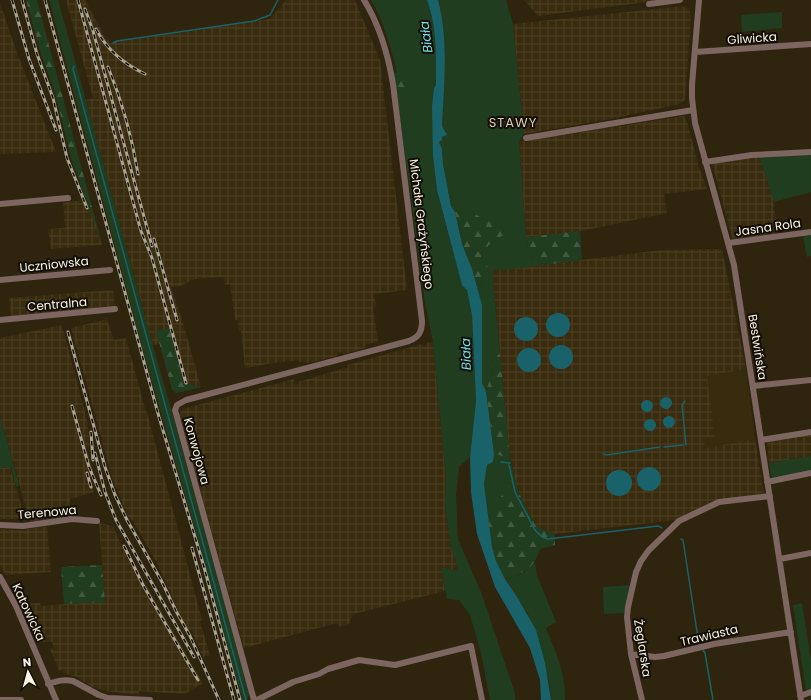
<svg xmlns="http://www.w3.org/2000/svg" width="811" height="700" font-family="Poppins,sans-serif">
<defs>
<pattern id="industrial-grid" width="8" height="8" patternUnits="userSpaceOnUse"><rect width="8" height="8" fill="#392b0e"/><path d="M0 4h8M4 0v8" fill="none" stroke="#4d4025"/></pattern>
<pattern id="forest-firs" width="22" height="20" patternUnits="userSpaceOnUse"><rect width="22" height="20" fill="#203d20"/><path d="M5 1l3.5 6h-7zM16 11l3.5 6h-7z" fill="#415a40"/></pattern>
</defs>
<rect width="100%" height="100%" fill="#2f240e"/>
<path fill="#392b0e" d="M746,369l9,70 -50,9 -2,-10 12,-2 -9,-60z"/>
<path fill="url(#industrial-grid)" d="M66,0h19l19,36 6,7 160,-24 16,-19h69l25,60 27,230 -33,4 2,12 -3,1 5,35 -11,2 -2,4 -21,6 -2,-2 -4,1 -1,3 -29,7 -2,-1h-7v-2l-34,4 -1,1 -19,3 -4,-37h-2l-1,-11h-3l-5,-36 -5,1 -1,-8 -30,2 -13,7 -10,1 12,36 18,64 -25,6 -4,-4 -12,-45 -7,1 -67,-245 7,-2z
M524,0h138l-124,16z
M0,3l17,50 39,99 -56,2z
M683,6l6,2 2,8 -6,84 -5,4 -70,15 -86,15 -11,-110z
M684,116l3,6 12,45 8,22 -43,5 3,19 -95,20 -46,4 -7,-95z
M759,156l14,43 5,36 -45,6 -21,-78z
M87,200l15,45 -51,4 -3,-20 17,-1 -2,-26z
M722,249l24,120 -39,7 8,61 -11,1 1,10 50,-9 9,56 -28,4 -60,21 -121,14 -19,-8 -18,-35 -8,-33 -18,-187 170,-21z
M113,290l2,17 -104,9 -2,-18z
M107,319l7,21 12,-2 20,74h1l55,208 -2,1 10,34 -7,2 -11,-26h-3l-12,-23 -20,-45 -24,-42 -4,-2 -19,-46 -2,-10 -37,-135z
M62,325l25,95 3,26 -4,2 8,26 -4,4 4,14 -24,7v16l-2,2 -38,5 -30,-106v-78z
M433,342l13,136 -1,27 6,42 8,24 -18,-4 4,24 -91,23 -4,6 1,3 -12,4 -2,-4 -93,25 -65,-233 3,-6 112,-30 2,6 2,-1v-2l50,-15 -1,-2 75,-21 1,2h2l2,-3z
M811,434v22l-42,7 -2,-22z
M10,467l15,52h-25v-51z
M99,523l14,3 18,40 3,-2 69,119 -18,11 -46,-3v4l-33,-4 -14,-4 -15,-10 -14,-4v-4l-4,2 -9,-22 4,-1 -2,-6h-12l-16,-38 16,-1 1,3 64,-5z
M47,526l4,46 -45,3 -6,-9v-37l22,1z"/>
<path fill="#203d20" d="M49,0h9c33,115 63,230 95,345 33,116 65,232 97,348l-3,7h-5l-44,-159 -56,-194z
M371,0h56c10,27 9,56 9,85l-2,3 -1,68 4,34 25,94 5,6 5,25 4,86 -6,56 -11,10 -3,28 2,44 23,53 34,101v7h-25l-9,-47 -11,-38 -11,-15 -12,-1 -6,-32 18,4 -8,-24 -6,-42 1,-27 -13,-136 -8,-39 -28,-209 7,-22 -7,1c-6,-25 -13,-51 -26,-73z
M438,0h68l7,24 11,110 -5,8 7,95 1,14 9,15 -44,5 8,83 -7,3 -2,18 -5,16 -4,-8v-78l-5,-14 7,-15 -3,-23 10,-10 14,-10 -5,-9 -16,-5 -13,-7h-16l-4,-6 -8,-42 -1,-15 -3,-7 3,-5 5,-2 -5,-9c2,-42 7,-85 -4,-126z
M782,12v16l-40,4 -1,-17z
M811,154v38l-37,10 -15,-46h33z
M811,235v21l-4,1 -4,-21z
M0,416l19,69 -3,2 -5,-20 -11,1z
M494,454l16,4 8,33 -11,-4 -19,34 -4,-37 3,-19 6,-3z
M811,456v16l-39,8 -3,-17z
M535,562l2,13 19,47 -10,6c10,25 20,45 19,72h-14l-2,-17 -21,-69 -23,-35 19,-6z
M631,585l-7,28 -20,1 -1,-27z
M802,603l9,57v29l-5,2 -13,-86z"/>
<path fill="url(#forest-firs)" d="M26,0h11l65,245 -31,-87 -16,-65 -14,-39z
M404,72l1,21 -8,1 -4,-21z
M455,212h16l13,7 16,5 5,10 -14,9 -10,10 1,8 10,10 -8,5 -7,15 -5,-22 -10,-25z
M580,231l2,29 -46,6 -9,-15 -1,-14z
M169,328l15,56h3l14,3 -25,6 -4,-4 -16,-58z
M500,354l10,104 -16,-4 -8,-63 5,-16 2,-18z
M507,486l11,5 18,35 19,8v11l-15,4c-8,22 -14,23 -35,30l-9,-18 -4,-14 -4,-26z
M102,565l3,37 -41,2 -3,-37z"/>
<path fill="#1a6269" d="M427,0h11c11,41 6,84 4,126l5,9 -5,2v3l-3,2 3,7 1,15 8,42 4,6 7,32 10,25 10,36v78l4,8 8,63 -1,8 -6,3 -3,19 8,63 4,14 9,18 14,21 17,30 9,33 6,37h-10l-1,-20 -10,-32 -35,-61 -18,-53 -6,-42 -1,-35 6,-56 -4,-86 -5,-25 -5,-5 -25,-95 -4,-34 -1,-49 2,-19 2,-3c0,-29 1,-58 -9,-85z
M546 325a12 12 0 1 1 24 0a12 12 0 1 1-24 0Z
M514 329a12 12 0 1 1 24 0a12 12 0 1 1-24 0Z
M549 357a12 12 0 1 1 24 0a12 12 0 1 1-24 0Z
M517 360a12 12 0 1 1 24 0a12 12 0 1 1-24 0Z
M660 403a6 6 0 1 1 12 0a6 6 0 1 1-12 0Z
M641 406a6 6 0 1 1 12 0a6 6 0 1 1-12 0Z
M663 422a6 6 0 1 1 12 0a6 6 0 1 1-12 0Z
M644 425a6 6 0 1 1 12 0a6 6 0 1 1-12 0Z
M637 479a12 12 0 1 1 24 0a12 12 0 1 1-24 0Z
M606 483a13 13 0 1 1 26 0a13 13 0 1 1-26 0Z"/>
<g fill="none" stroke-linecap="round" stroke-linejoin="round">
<path stroke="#1a6269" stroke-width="1.5" d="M113,43l4,-2 137,-20 16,-6 8,-15
M74,66l-1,3 173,631
M685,401l-3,4 4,40
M664,447l19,-2
M603,454l4,1 53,-8
M501,462l9,1
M509,465l6,27 20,38 7,7 6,2 110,-13 4,2
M681,539l2,1 16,105
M703,650l2,3 8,47"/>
<path stroke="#7d6660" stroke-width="6" d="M699,0l-7,85v13l3,25 39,142 67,435
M649,4l31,-4
M695,52l116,-8
M526,138l167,-28
M705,162l47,-7 59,-3
M0,204l68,-6
M729,243l82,-11
M0,280l110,-10
M0,320l115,-11
M753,386l58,-6
M761,440l50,-8
M767,482l44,-9
M0,525l23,1 49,-7 25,2
M780,559l31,-6
M0,577l16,29 40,94
M631,654l24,3 9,-1 50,-12 77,-12
M48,684c9,-3 16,-5 25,-3l26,14 9,3 42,2
M800,696l11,-4
M0,700h21
M254,700l-79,-290 2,-5 9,-5 223,-59c10,-4 13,-9 13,-20l-29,-237c-5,-30 -13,-58 -29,-84
M257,700l36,-18 26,-8 9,-5 31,-9 36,5 76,-19 11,54
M642,700l-11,-46 -4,-37 1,-10 8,-35 5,-11 8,-11 30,-29 40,-19 51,-6"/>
<g stroke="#aba492" stroke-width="3">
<path id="rail" d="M12,0l17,59 27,71
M22,0l15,54 16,44 14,60 20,50
M45,0l114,417 45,150 36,133
M78,0l63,231 11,27 34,125
M85,9l8,22 59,215
M96,29c11,21 28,35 49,45
M108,67c14,34 24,70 30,107
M154,239l23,81
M68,332l37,135 10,28 12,25 35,62 14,29 14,25 29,64
M72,406l17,61 12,28
M91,432l2,28
M95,453l10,39 11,28 78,137
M87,473l4,14
M124,546l19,39 55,95
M192,548l42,152"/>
</g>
<use href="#rail" stroke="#130e06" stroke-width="1.5" stroke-dasharray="4.5" stroke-linecap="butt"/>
</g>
<g text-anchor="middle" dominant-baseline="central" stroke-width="4" stroke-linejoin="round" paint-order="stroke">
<g font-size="12" fill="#faf4e6" stroke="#130e06">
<text transform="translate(752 38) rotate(-4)">Gliwicka</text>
<text transform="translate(422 224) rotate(83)">Michała Grażyńskiego</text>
<text transform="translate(768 227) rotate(-8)">Jasna Rola</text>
<text transform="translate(54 264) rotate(-6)">Uczniowska</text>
<text transform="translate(57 304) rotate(-5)">Centralna</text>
<text transform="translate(758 347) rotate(81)">Bestwińska</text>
<text transform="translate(197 451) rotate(75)">Konwojowa</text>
<text transform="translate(47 512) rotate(-5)">Terenowa</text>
<text transform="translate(29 612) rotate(65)">Katowicka</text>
<text transform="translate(709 635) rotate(-13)">Trawiasta</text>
<text transform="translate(643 648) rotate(81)">Żeglarska</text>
</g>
<g font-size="13" font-style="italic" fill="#72dbe6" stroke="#130e06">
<text transform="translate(426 37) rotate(-97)">Biała</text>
<text transform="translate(466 354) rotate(-91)">Biała</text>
</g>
<g font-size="13" letter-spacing="1" fill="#d9cbb1" stroke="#130e06">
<text x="513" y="122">STAWY</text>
</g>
</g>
<g transform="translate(28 672) rotate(354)" stroke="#130e06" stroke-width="3" paint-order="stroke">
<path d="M0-3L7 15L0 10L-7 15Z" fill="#faf4e6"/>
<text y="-6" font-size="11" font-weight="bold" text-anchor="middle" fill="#faf4e6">N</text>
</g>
</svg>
